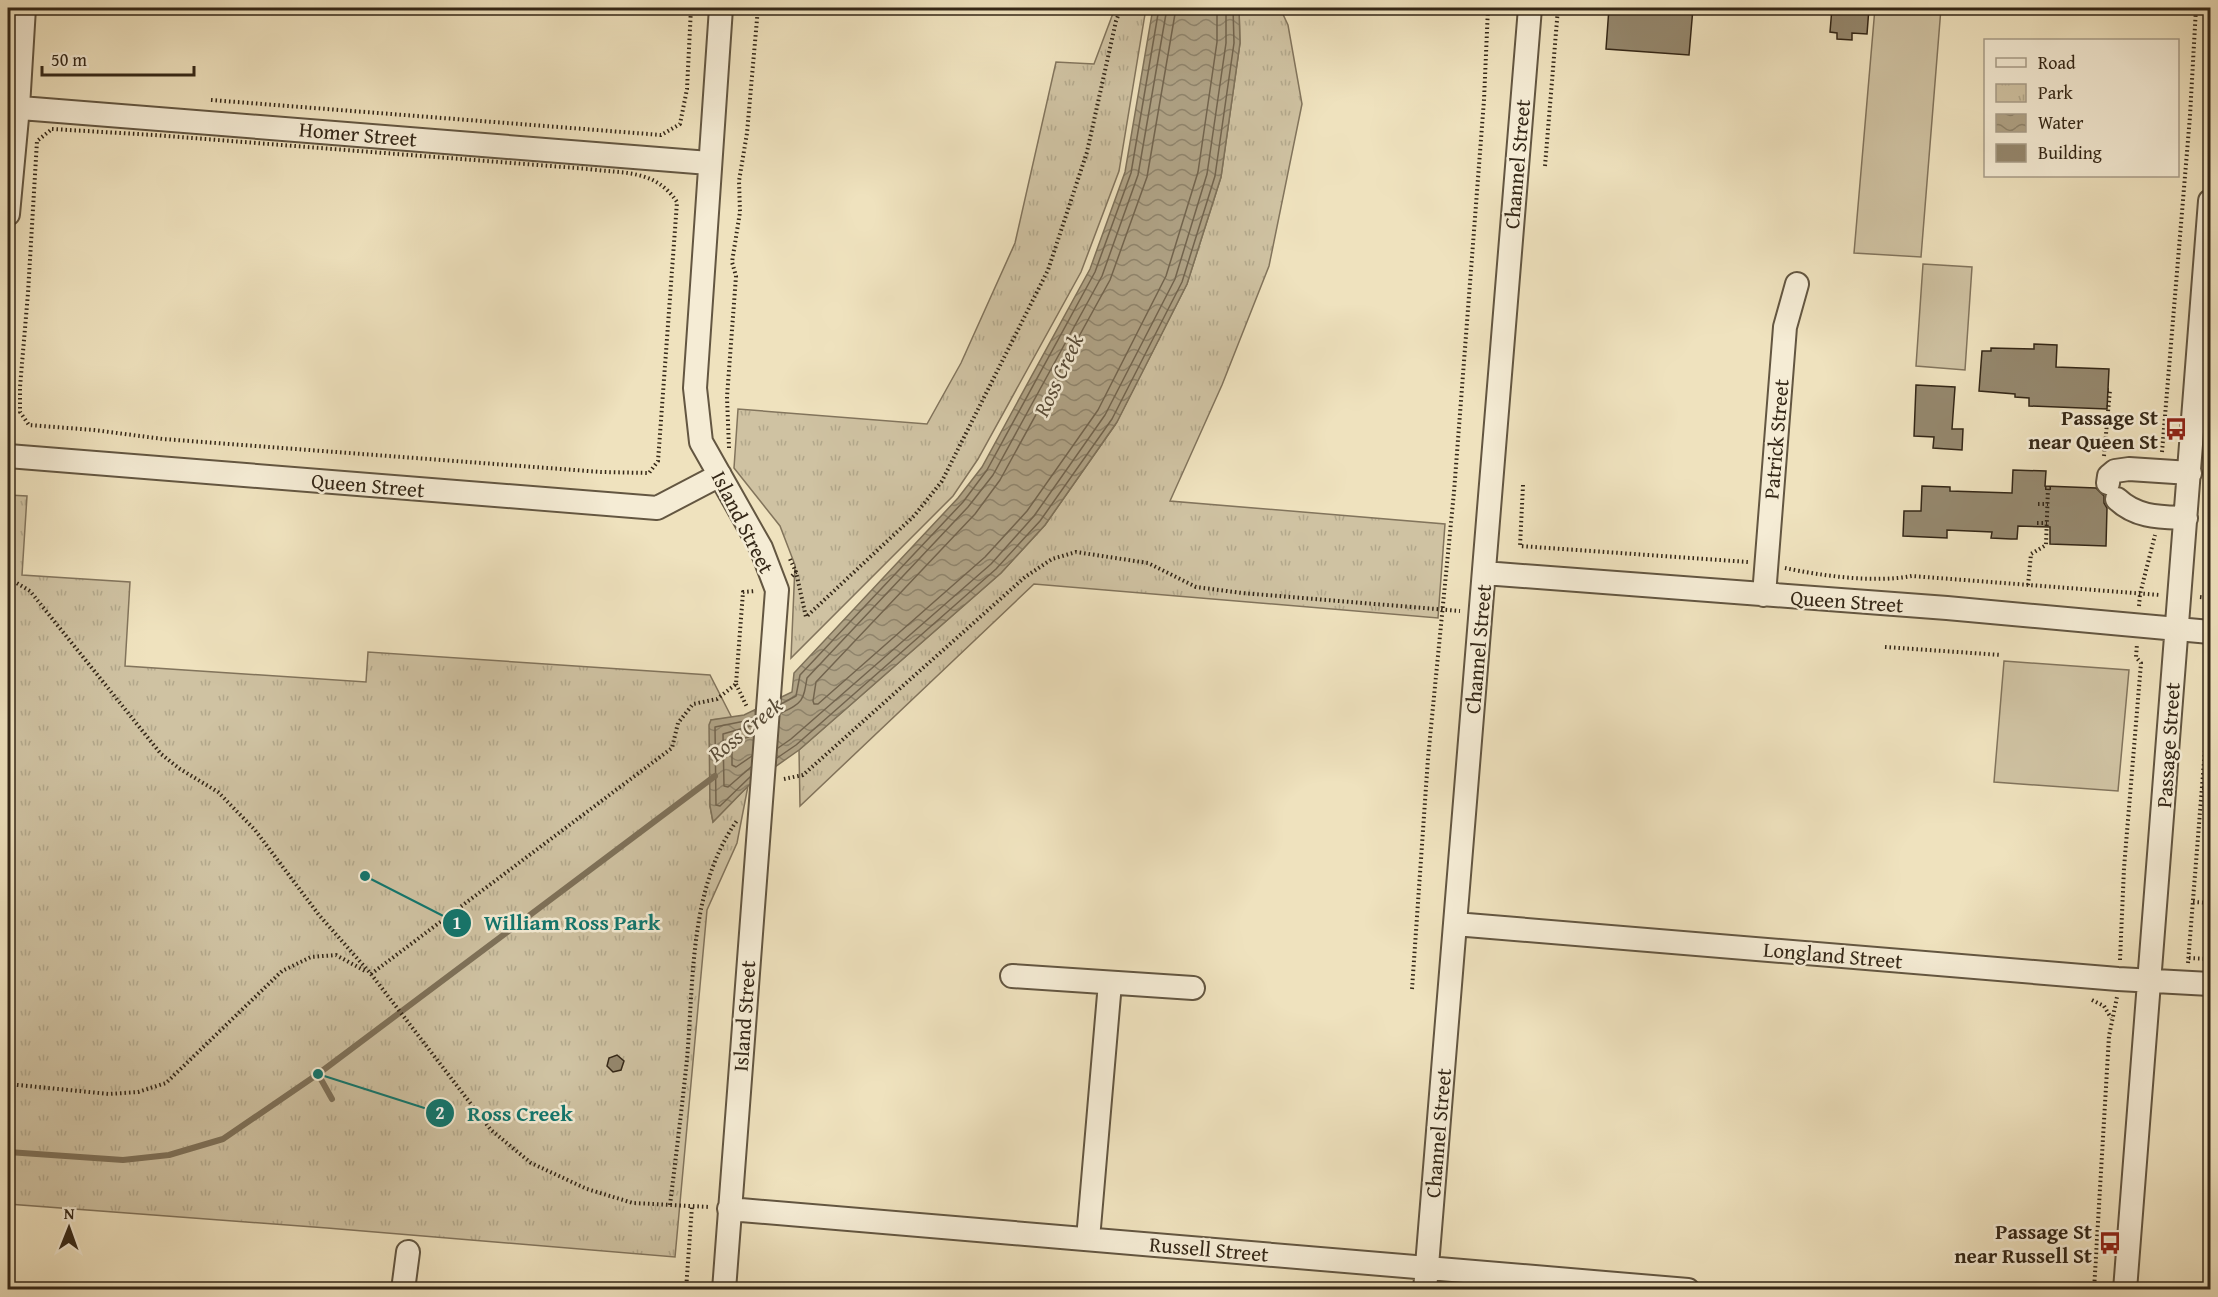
<svg xmlns="http://www.w3.org/2000/svg" width="2218" height="1297" font-family="'Gentium Book Plus',serif">
<defs>
<pattern id="park-tufts" width="24" height="20" patternUnits="userSpaceOnUse" patternTransform="scale(1.5)"><rect width="24" height="20" fill="#cfc2a2"/><path d="M3 7l-1-3M5 7V3M7 7l1-3M15 17l-1-3M17 17v-4M19 17l1-3" fill="none" stroke="#b2a78b"/></pattern>
<pattern id="water-waves" width="16" height="10" patternUnits="userSpaceOnUse" patternTransform="scale(1.5)"><rect width="16" height="10" fill="#afa285"/><path d="M0 5q4-4 8 0t8 0" fill="none" stroke="#8f846c"/></pattern>
</defs>
<rect width="100%" height="100%" fill="#efe2be"/>
<filter id="stains"><feTurbulence type="fractalNoise" baseFrequency=".00333" numOctaves="4"/><feColorMatrix values="0 0 0 0 .2 0 0 0 0 .09 0 0 0 0 .02 0 0 0 .5 -.17"/></filter>
<radialGradient id="worn" r=".72"><stop offset=".6" stop-color="#630" stop-opacity="0"/><stop offset="1" stop-color="#630" stop-opacity=".3"/></radialGradient>
<path fill="#cfc2a2" stroke="#82745c" stroke-width="1.5" d="M1875,8h66l-20,249 -67,-4z
M1923,264l49,3 -7,103 -49,-4z
M2004,661l125,9 -11,121 -124,-9z"/>
<path fill="url(#park-tufts)" stroke="#82745c" stroke-width="1.5" d="M1115,8h31l-27,163 -38,101 -103,187 -25,37 -162,162 4,-93 -15,-39 -46,-58 4,-59 189,15 34,-61 54,-120 41,-181 38,2z
M1239,8h41l8,17 14,79 -33,162 -47,119 -52,116 275,23 -7,94 -404,-34 -234,222 -1,-56 202,-177 44,-48 70,-100 72,-141 34,-107 19,-134z
M8,495l19,1 -5,79 108,7 -5,84 241,16 2,-30 342,23 22,43 -21,2 -1,86 3,16 35,-36 -11,57 -30,67 -32,347 -348,-29 -319,-24z"/>
<path fill="url(#water-waves)" stroke="#7e7159" stroke-width="1.5" d="M1153,8h86l1,35 -19,134 -34,107 -70,138 -72,103 -44,48 -202,177 -51,36 -35,36 -3,-16 -1,-81 2,-5 33,-5 48,-23 2,-19 164,-175 24,-31 108,-198 35,-97z"/>
<g fill="none" stroke-linecap="round" stroke-linejoin="round">
<path stroke="#72644e" stroke-width="1.5" d="M1176,8l-29,169 -37,103 -110,200 -25,34 -159,168 -3,19 1,3h4l167,-147 42,-46 71,-101 68,-134 32,-104 19,-130v-34
M781,704l15,-8 4,-21 163,-173 24,-32 108,-198 36,-99 28,-165
M781,713c22,-11 22,-11 26,-35l161,-171 25,-32 109,-199 36,-101 29,-167
M778,748l13,-9 200,-175 43,-48 71,-101 70,-136 32,-105 19,-131v-35
M752,756l-16,11 -4,-2v-24l21,-5
M777,758l19,-13 200,-176 44,-48 72,-102 70,-137 33,-106 19,-133 -1,-35
M751,767l-23,20 -4,-1 -1,-52 31,-9
M750,777l-30,29 -4,-1 -1,-78 30,-6 10,-4"/>
<path stroke="#7e7159" stroke-width="6" d="M318,1074l14,25
M8,1152l115,8 46,-5 54,-16 95,-65 397,-298"/>
</g>
<path fill="#95886e" stroke="#342717" stroke-width="1.5" d="M1609,8h84l-4,47 -83,-6z
M1832,8h37l-2,26 -15,-1v7l-15,-1v-6l-7,-1z
M2034,344l23,1 -1,22 53,2 -2,40 -78,-3v-8l-14,-1v-3l-36,-3 3,-40h9v-3l43,1z
M1916,385l39,2 -3,42h11l-1,21 -29,-2 1,-11 -20,-1z
M2013,470l33,1 -1,15 51,2 8,8v7l3,5 -1,38 -56,-2v-17l-32,-1 -1,13h-6l-20,-1 1,-6 -45,-2v8l-44,-2 1,-25h17l1,-25 28,1v4l62,2z
M617,1055l7,6 -3,9 -8,2 -6,-6 2,-8z"/>
<g fill="none" stroke-linecap="round" stroke-linejoin="round">
<g stroke="#635641" stroke-width="26">
<path id="minor" d="M721,8l-26,380 6,54 60,106 16,42 -53,700
M8,107l701,56
M8,214l10,-107 6,-99
M8,456l649,52 63,-33
M2108,483l1,-7 6,-5 14,-2 61,4
M2117,499c20,19 44,18 69,19
M1484,573l463,35 263,24
M1764,595l21,-268 12,-43
M1455,924l663,55 92,5
M1012,976l181,12
M729,1209l959,81
M1088,1239l22,-256
M403,1290l5,-38
M1425,1290l105,-1282
M2125,1290l85,-1089"/>
</g>
<path stroke="#342717" stroke-width="4" stroke-dasharray="1.5 3" stroke-linecap="butt" d="M211,100l450,35 19,-11 7,-35 4,-81
M52,129l102,6 435,34c36,5 66,0 88,33l-19,259 -9,12 -48,-1 -438,-33 -69,-9 -65,-5 -9,-13v-25l8,-94 9,-152z
M1545,166l13,-158
M729,448l-2,-51 9,-121 -4,-14 8,-50 -1,-31 8,-48 11,-125
M2162,452l28,-336 6,-108
M2104,456l6,-66h-2
M1523,485l-3,61 228,16
M2045,488h7
M2038,504h10
M2037,523h10
M790,559l6,13
M1785,568c37,8 90,15 127,8l248,19
M8,574l2,5 20,12 131,163 19,15 38,23 37,38 64,85 52,59 120,156 40,33 56,26 46,14 77,4
M792,576l4,-4 10,45 108,-101 28,-35 106,-211 39,-118 29,-131 5,-13
M2028,585l3,-31 15,-9 2,-57
M2200,597l10,1
M2139,606l1,-12 15,-59
M1885,647l116,8
M736,684l11,23
M784,779l19,-4 222,-198 27,-18 24,-7 72,11 48,24 46,6 218,18
M2202,788h8
M2193,902l17,1
M2189,958l21,1
M2120,960l4,-92 17,-205 -5,-6 1,-13
M2188,963l22,-277
M371,974l301,-226 6,-25 15,-19 24,-5 19,-15 7,-92 13,-1
M1412,989l16,-231 26,-266 30,-392 4,-92
M2092,1000l12,6 7,12
M8,1084l101,10 29,-2 28,-9 116,-112 29,-14 25,-2 31,17
M670,1205c6,-49 12,-98 17,-146 7,-80 2,-172 51,-240
M686,1290l6,-84
M2094,1290l15,-254 8,-39"/>
<use href="#minor" stroke="#f5ecd5" stroke-width="22"/>
</g>
<defs>
<g id="bus-bare" transform="scale(1.8)"><path d="M-5-6H5V4H4V6H2V4H-2V6H-4V4H-5ZM-3.5-4V0h7V-4ZM-3.5 1.2v1.5H-2V1.2ZM2 1.2v1.5H3.5V1.2Z" fill="#8f2418" stroke="#f5ecd5" stroke-width="2.5" paint-order="stroke"/></g>
</defs>
<g fill-rule="evenodd">
<use href="#bus-bare" x="2176" y="429"/>
<use href="#bus-bare" x="2110" y="1243"/>
</g>
<g text-anchor="middle" dominant-baseline="central" stroke-width="5" stroke-linejoin="round" paint-order="stroke">
<g font-size="21" fill="#342717" stroke="#f5ecd5">
<text transform="translate(358 134) rotate(5)">Homer Street</text>
<text transform="translate(1517 164) rotate(-85)">Channel Street</text>
<text transform="translate(1776 439) rotate(-85)">Patrick Street</text>
<text transform="translate(368 485) rotate(5)">Queen Street</text>
<text transform="translate(743 522) rotate(63)">Island Street</text>
<text transform="translate(1847 601) rotate(4)">Queen Street</text>
<text transform="translate(1478 649) rotate(-85)">Channel Street</text>
<text transform="translate(2168 745) rotate(-86)">Passage Street</text>
<text transform="translate(1833 955) rotate(5)">Longland Street</text>
<text transform="translate(744 1016) rotate(-86)">Island Street</text>
<text transform="translate(1438 1133) rotate(-85)">Channel Street</text>
<text transform="translate(1209 1249) rotate(5)">Russell Street</text>
</g>
<g font-size="21" font-weight="bold" fill="#342717" stroke="#f5ecd5" text-anchor="end">
<text x="2158" y="417">Passage St<tspan x="2158" dy="24">near Queen St</tspan></text>
<text x="2092" y="1231">Passage St<tspan x="2092" dy="24">near Russell St</tspan></text>
</g>
<g font-size="22" font-style="italic" fill="#594c38" stroke="#f5ecd5">
<text transform="translate(1058 375) rotate(-65)">Ross Creek</text>
<text transform="translate(745 729) rotate(-39)">Ross Creek</text>
</g>
</g>
<path fill="none" stroke="#0f766e" stroke-width="2" d="M365 876L457 923M318 1074L440 1113"/>
<g fill="#0f766e" stroke="#f5ecd5" stroke-width="2">
<circle cx="365" cy="876" r="6"/>
<circle cx="318" cy="1074" r="6"/>
<circle cx="457" cy="923" r="15"/>
<circle cx="440" cy="1113" r="15"/>
</g>
<g font-size="18" text-anchor="middle" font-weight="bold" fill="#fff">
<text x="457" y="929">1</text>
<text x="440" y="1119">2</text>
</g>
<g font-size="22" text-anchor="middle" font-weight="bold" fill="#0f766e" stroke="#f5ecd5" stroke-width="5" stroke-linejoin="round" paint-order="stroke">
<text x="572" y="930">William Ross Park</text>
<text x="520" y="1121">Ross Creek</text>
</g>
<rect width="2218" height="1297" fill="none" stroke="#efe2be" stroke-width="30"/>
<rect x="9" y="9" width="2200" height="1279" fill="none" stroke="#342717" stroke-width="3"/>
<rect x="15" y="15" width="2188" height="1267" fill="none" stroke="#342717" stroke-width="1.5"/>
<rect x="1984" y="39" width="195" height="138" fill="#f5ecd5" stroke="#a89d89" stroke-width="1.5"/>
<rect x="1996" y="58" width="30" height="9" fill="#f5ecd5" stroke="#a89d89" stroke-width="1.5"/>
<text x="2038" y="69" font-size="18" fill="#342717">Road</text>
<rect x="1996" y="84" width="30" height="18" fill="url(#park-tufts)" stroke="#a89d89" stroke-width="1.5"/>
<text x="2038" y="99" font-size="18" fill="#342717">Park</text>
<rect x="1996" y="114" width="30" height="18" fill="url(#water-waves)" stroke="#a89d89" stroke-width="1.5"/>
<text x="2038" y="129" font-size="18" fill="#342717">Water</text>
<rect x="1996" y="144" width="30" height="18" fill="#95886e" stroke="#a89d89" stroke-width="1.5"/>
<text x="2038" y="159" font-size="18" fill="#342717">Building</text>
<g transform="translate(69 1228) rotate(1)" stroke="#f5ecd5" stroke-width="4.5" paint-order="stroke">
<path d="M0-4.5L10 22L0 15L-10 22Z" fill="#342717"/>
<text y="-9" font-size="16" font-weight="bold" text-anchor="middle" fill="#342717">N</text>
</g>
<path d="M42 66v9h152v-9" fill="none" stroke="#342717" stroke-width="3"/>
<text x="51" y="66" font-size="18" fill="#342717" stroke="#f5ecd5" stroke-width="4.5" paint-order="stroke">50 m</text>
<rect width="100%" height="100%" filter="url(#stains)"/>
<rect width="100%" height="100%" fill="url(#worn)"/>
</svg>
